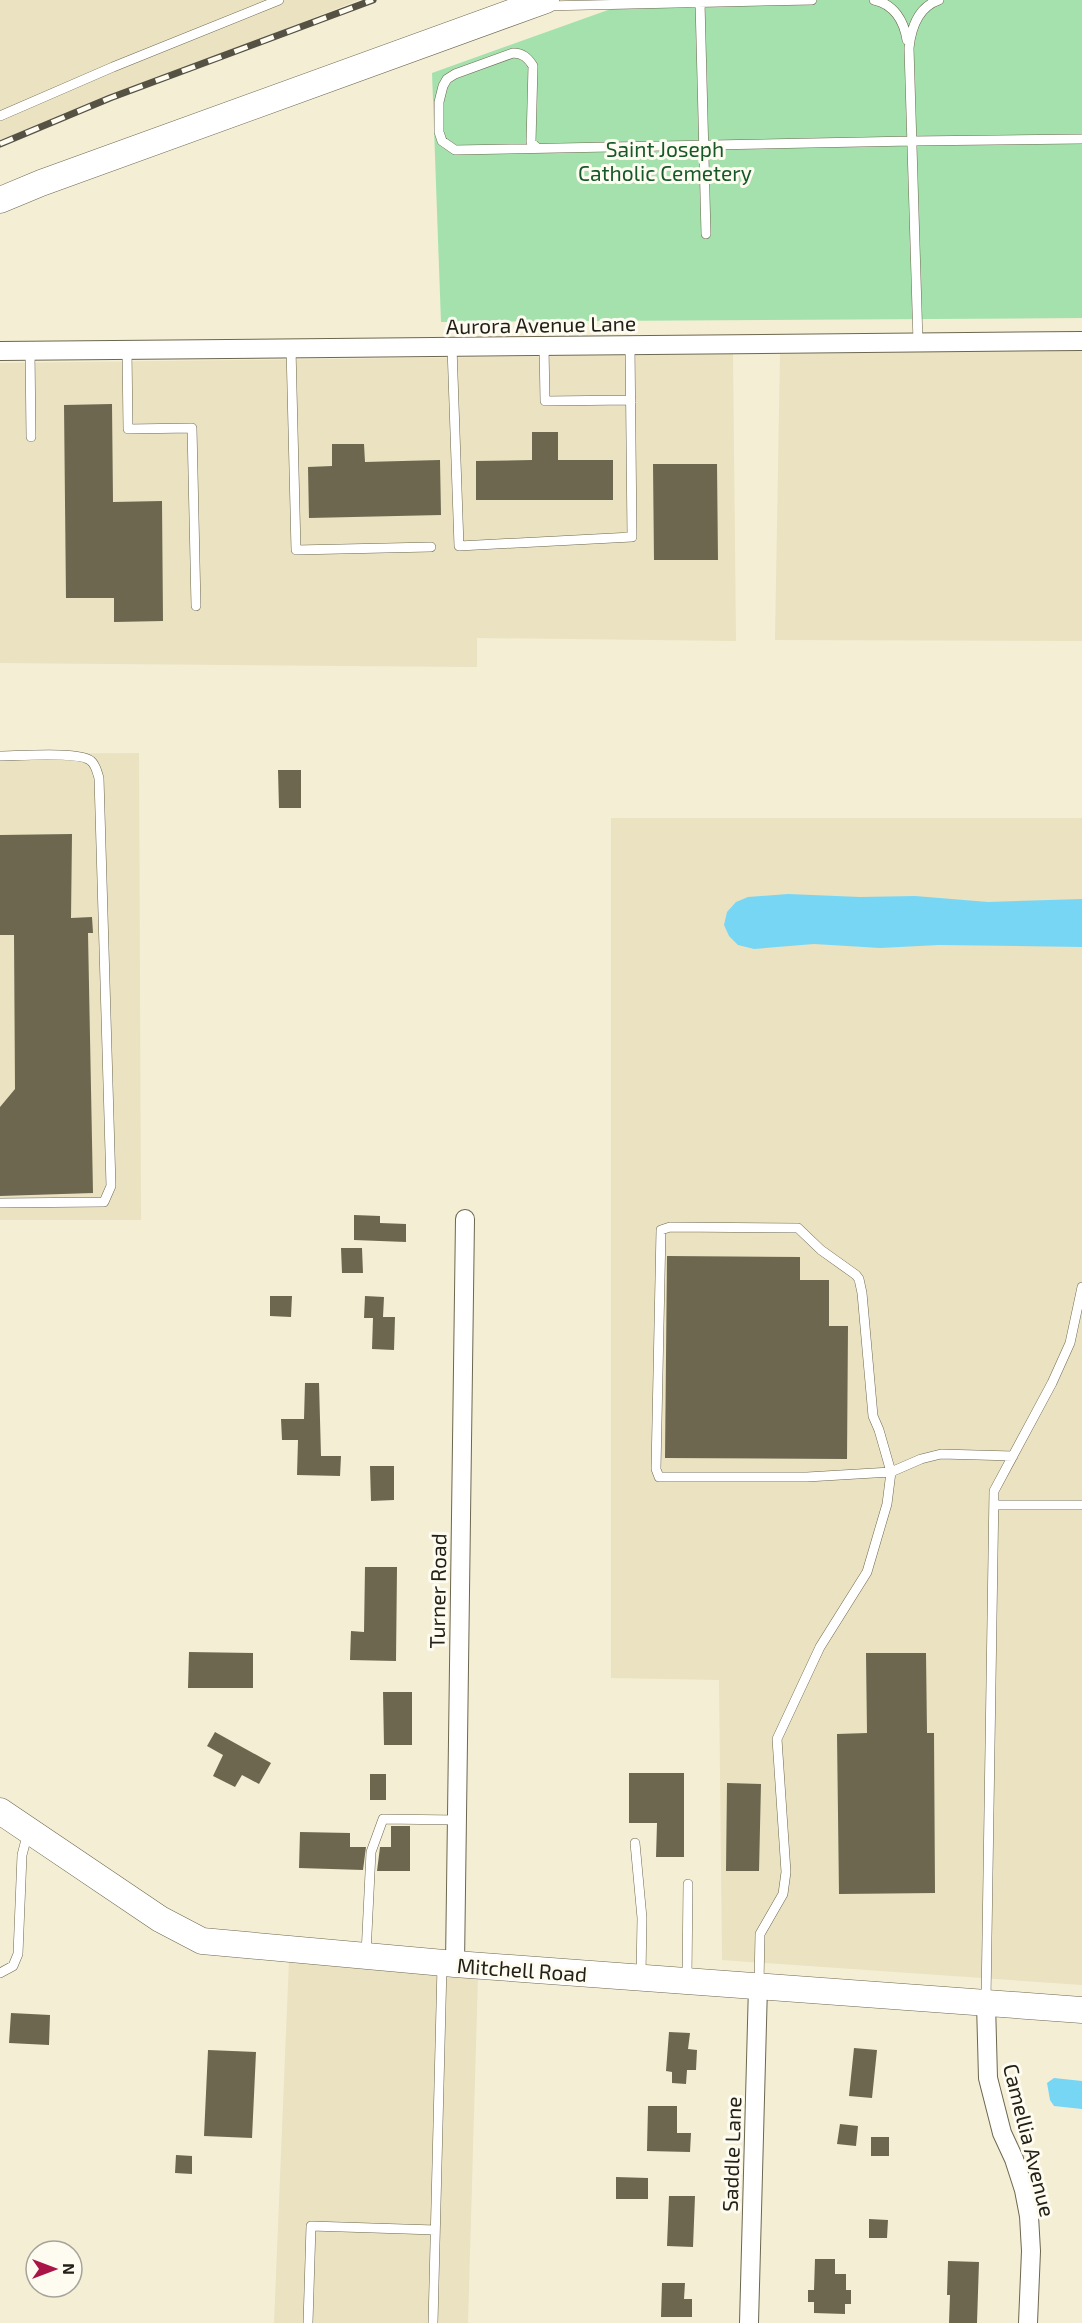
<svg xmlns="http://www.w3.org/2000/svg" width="1082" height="2323" font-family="'Exo 2',sans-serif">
<rect width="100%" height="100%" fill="#f4eed4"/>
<path fill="#eae2c0" d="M0,0h359l-359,140z
M1082,350v291l-307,-1 5,-286z
M733,354l3,287 -259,-3v29l-477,-4v-300z
M139,753l2,467h-141v-466z
M611,818h471v1167l-360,-25 -3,-280 -108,-2z
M289,1960l189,15 -10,348h-194z"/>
<path fill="#a4e1ad" d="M636,0h446v318l-641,4 -9,-249z"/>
<path fill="#78d6f5" d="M788,894l72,3 55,-1 73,6 94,-3v48l-143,-2 -59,3 -66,-4 -60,5 -16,-4 -9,-9 -5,-11 3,-13 9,-10 12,-5z
M1054,2078l28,3v28l-28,-3 -4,-6 -3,-17z"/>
<path fill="#6d6750" d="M112,404l1,98 49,-1 1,120 -49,1v-24h-48l-2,-193z
M532,432h26v28h55v40h-137v-39l56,-1z
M332,444h32l1,18 75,-2 1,55 -132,3 -1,-51 24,-1z
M653,464h64l1,96h-64z
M278,770h23v38h-22z
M72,834l-1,84 21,-1 1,16h-5l5,260 -93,3v-89l15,-18 -1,-154h-14v-100z
M354,1215l26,1v7l26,1v18l-52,-2z
M341,1248h21l1,25h-21z
M667,1256l133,1v23h29v46h19l-1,133 -182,-1z
M270,1296h22l-1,21 -21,-1z
M365,1296l19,1 -1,20h12l-1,33 -22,-1 1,-31h-9z
M305,1383h14l2,73h20l-1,20 -43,-1 1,-35h-16l-1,-21h23z
M370,1466h24v34l-23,1z
M365,1567h32l-1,94 -46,-1 1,-29 13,1z
M189,1652l64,1v35h-65z
M866,1653h60l1,80h7l1,160 -96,1 -2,-160 30,-1z
M383,1692h29v53h-28z
M215,1732l56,31 -12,21 -17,-9 -7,12 -22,-11 10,-21 -16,-9z
M629,1773h55v84h-28l1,-34h-28z
M370,1774h16v26h-16z
M727,1783l34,1 -2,87h-33z
M391,1826h19v45h-33l3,-24h11z
M300,1832l50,1v14h16l-3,23 -64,-2z
M11,2013l39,2 -1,30 -40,-2z
M669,2032l21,1 -2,16 9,1 -1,20h-9l-1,14 -14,-1v-11l-6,-1z
M854,2048l23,2 -5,48 -23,-2z
M208,2050l48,2 -4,86 -48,-2z
M648,2106h29v27h14l-1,19 -43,-1z
M840,2124l18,2 -2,20 -19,-2z
M871,2137h18v19h-18z
M176,2155l16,1v18l-17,-1z
M616,2177l32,1v21h-32z
M669,2196h26l-2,51 -26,-1z
M869,2219l19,1 -1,18h-18z
M815,2259h20v15h11v16h5v14h-6v10l-31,-1v-11h-6v-12h6z
M948,2261l31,1 -2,61h-28l1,-28h-3z
M662,2283h23l-1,16h8v18h-31z"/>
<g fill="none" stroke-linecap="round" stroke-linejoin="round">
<g stroke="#6c674f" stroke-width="10">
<path id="lane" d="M874,0c20,4 30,21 33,40
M700,2l6,232
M545,6l267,-6
M0,116l113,-49 166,-67
M536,147l-5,-5 2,-76c-5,-8 -10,-13 -20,-13l-58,21 -8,5 -4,7 -4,16v30l3,9 13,9 457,-9 170,-2
M918,342l-9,-294c2,-19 9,-41 30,-48
M544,346l1,55 86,-1
M452,347l7,199 173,-9 -2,-192
M291,348l5,202 135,-3
M30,350l1,87
M127,350l1,79 64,-1 4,178
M0,756c17,0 81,-5 91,5 5,4 6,11 8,17l12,408 -7,16 -104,1
M670,1227l128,1 23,22 35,25 3,4 3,14 11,123 6,14 12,42 -84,5h-148l-3,-8 5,-239z
M994,1505h88
M635,1843l7,75 -1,57
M366,1954l5,-102 12,-33 74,1
M0,1973l13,-7 5,-12 4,-99 6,-23
M687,1978l1,-94
M759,1984l1,-50 23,-40 3,-22 -9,-133 43,-92 47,-75 20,-68 4,-32 30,-13 20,-5 72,2
M986,2001l8,-510 58,-108 18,-40 12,-56
M308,2323l3,-97 124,4
M433,2323l9,-357"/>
</g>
<g stroke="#6c674f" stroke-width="20">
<path id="street" d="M0,351l1082,-10
M455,1964l10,-745
M986,2003l2,75 14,55 12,26 10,31 5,26 2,35 -3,72
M749,2323l9,-337"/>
</g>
<g stroke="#6c674f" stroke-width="27">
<path id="secondary" d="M0,200l41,-17 505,-183
M0,1811l160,108 42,22 253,23 627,46"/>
</g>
<use href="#lane" stroke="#fff" stroke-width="9"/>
<use href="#street" stroke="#fff" stroke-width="18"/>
<use href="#secondary" stroke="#fff" stroke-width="26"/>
<g stroke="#555244" stroke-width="7">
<path id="rail" d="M0,144l110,-46 263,-98"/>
</g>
<use href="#rail" stroke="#fefbf1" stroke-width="4.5" stroke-dasharray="14" stroke-linecap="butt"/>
</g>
<g text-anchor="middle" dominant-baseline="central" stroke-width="6" stroke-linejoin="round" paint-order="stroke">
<g font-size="21" fill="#155928" stroke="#fefbf1">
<text x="665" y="148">Saint Joseph<tspan x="665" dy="24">Catholic Cemetery</tspan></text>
</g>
<g font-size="21" fill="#232117" stroke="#fefbf1">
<text transform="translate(541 324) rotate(-1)">Aurora Avenue Lane</text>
<text transform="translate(437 1591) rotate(-89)">Turner Road</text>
<text transform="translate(522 1969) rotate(4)">Mitchell Road</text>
<text transform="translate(1030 2140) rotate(76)">Camellia Avenue</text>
<text transform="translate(731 2154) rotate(-88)">Saddle Lane</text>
</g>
</g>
<g transform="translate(54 2269) rotate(90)"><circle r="28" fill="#fefbf1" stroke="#a6a49a" stroke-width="1.5"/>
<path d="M0-4.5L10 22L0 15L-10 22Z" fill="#a91547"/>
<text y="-9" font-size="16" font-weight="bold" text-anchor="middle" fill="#232117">N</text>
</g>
</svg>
